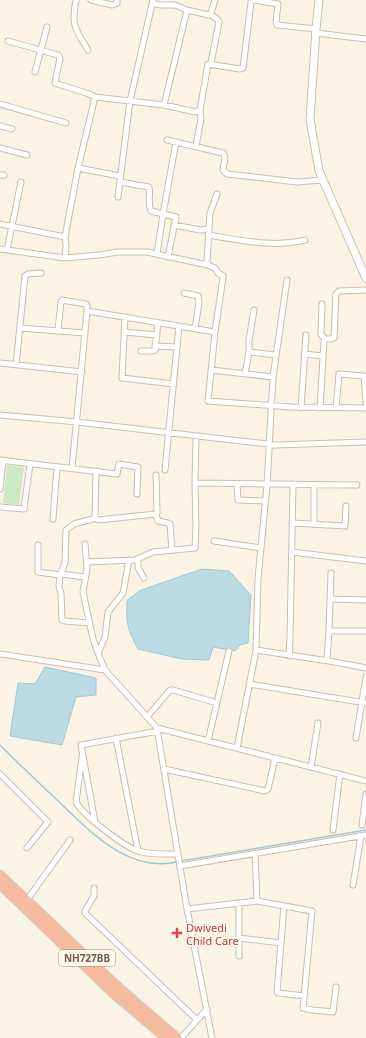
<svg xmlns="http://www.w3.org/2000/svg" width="366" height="1038" font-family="'Noto Sans',sans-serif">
<rect width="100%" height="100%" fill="#fbf4e5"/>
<path fill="#cfe8c4" d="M7,465l17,2 -5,38 -16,-2z"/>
<path fill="#badae4" stroke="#a1c8d5" d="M202,569l27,2 22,24 -3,48 -8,2 -5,6 -22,-4 -4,13 -27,-1 -44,-10c-11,-20 -12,-27 -11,-49l14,-10z
M45,667l51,11v17l-20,2 -14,48 -52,-9 8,-53 17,1z"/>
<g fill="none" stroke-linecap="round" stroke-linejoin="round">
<path stroke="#a1c8d5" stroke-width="1.5" d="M0,745c19,19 38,37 57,55 33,31 70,73 120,62
M181,861l185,-31"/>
<g stroke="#ccbdab" stroke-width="7">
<path id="street" d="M76,0c-5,25 -1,29 12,50
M91,0l21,5 5,-2v-3
M254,0l24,4 -2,18 1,3 39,4
M152,3l9,2h14l12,5 22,5 2,-2 4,-13
M211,15l6,4 2,3 -8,41
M316,33l50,6
M8,41l50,14 2,3 -5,25 34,11 6,3
M35,72l12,-45
M0,104l66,19
M164,105l23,-95
M0,126l12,3
M167,140l56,13 2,4 -2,13 4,4 70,8 26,-2
M196,146l5,-27 -1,-9
M0,148l27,7
M78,168l42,8
M0,175h4
M120,182l29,5c2,9 -2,14 2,24l12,3 -6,40
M217,194l-7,19 -3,50 1,2 7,3 3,5 5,3v1l-8,55 -7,69 83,6 75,1
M118,197l12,-96 23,-101
M0,224l65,13 13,-69 17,-71 69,8 32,7 4,-2 8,-46 32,5 3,-1 8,-66 2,-2
M174,225l26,5 8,-1
M208,235c31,5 66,13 97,5
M65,237l1,8 -1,13
M0,249l65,9 34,-3 19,-3h29l61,13
M7,250l14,-68
M168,257l8,-40 -13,-3 13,-72
M184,293l14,3 1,6 -4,27
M322,304l-1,30 4,5
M125,317l-3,61 52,6
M20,328l65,5
M58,330l3,-28 1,-2 24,4 1,2v5l128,21
M124,332l33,3
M155,346l22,1
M141,351h12l2,-1 3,-27
M249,352v-12l5,-30
M304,354l19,2
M0,363l82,9
M16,365l9,-89 3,-2 13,-1
M211,370l62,7
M245,374l4,-22 27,3
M301,408l5,-73
M320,408l4,-66 1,-3h6l3,-1 2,-44 3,-3 27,-1
M336,408l3,-34 25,2 2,27
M0,415l77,7 199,23 90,-3
M0,460l117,14 2,-10 19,3 -1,27
M72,468l15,-157
M165,470l14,-144
M96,471l-1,46 3,3 58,-6 1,-1 -1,-38
M195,483l1,-47
M237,484l1,16 27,1
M0,489l3,-28
M0,507l24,2 6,-45
M156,514l2,7 10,2 2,1 2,26
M53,519l4,-52
M293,523l52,3 1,-20
M314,524v-39
M214,541l47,7
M85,544l2,25 -4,23 10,47 5,14 7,17 52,58 30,181 25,129
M38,545v27l22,3
M292,552l74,9
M138,559v9l6,10
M87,562l48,-2 18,-8 42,-4 1,-21 -1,-44 162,2
M61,574l24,3
M330,599l36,1
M89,623l-24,-2 -3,-1 -1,-26 -2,-8 1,-11 5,-12 1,-33 8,-6 22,-6
M329,631l2,-58
M256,650c37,6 74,10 110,18
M98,653l7,-16 3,-25 15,-19 6,-33
M0,654l105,16
M289,656l1,-18 3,-153
M327,660l2,-29h37
M249,684l117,19
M147,717l23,-27h3l44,13
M157,728l209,53
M116,738l22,113
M356,738l10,-61
M208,741l21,-90
M237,748l19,-98 2,-71 9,-94 6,-108 14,-97
M82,757l-6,45c6,13 49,45 62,49 13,4 27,3 40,3
M311,767l7,-44
M164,769l101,22 3,-2 7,-31
M0,774l48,48 -21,26
M95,822l-14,-77 77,-14
M362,825l4,-31
M333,830l7,-56
M255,853l2,48 55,10 -9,97 9,2 21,2 3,-25
M180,866l186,-31
M353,885l8,-49
M94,888v8l-9,15v2l112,107
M27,900l43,-60
M284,906l-7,86 1,1 26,3
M187,909l70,-8
M239,938l42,5
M239,956v-53
M181,1038l26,-29"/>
</g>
<g stroke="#cfbea9" stroke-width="9">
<path id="secondary" d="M319,0l-3,29 -6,90 9,52 47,107"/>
</g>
<g stroke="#d8d2cd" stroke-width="11">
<path id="highway" d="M0,875l119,113 58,50
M0,884l113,109 53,45"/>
</g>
<use href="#street" stroke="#fff" stroke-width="5"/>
<use href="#secondary" stroke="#fff" stroke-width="7"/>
<use href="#highway" stroke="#f3bc9e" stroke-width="9"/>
</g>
<path fill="#e0444e" stroke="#fef8eb" stroke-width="1.5" d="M175 927h4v4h4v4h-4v4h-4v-4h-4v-4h4z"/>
<g text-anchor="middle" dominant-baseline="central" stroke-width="3" stroke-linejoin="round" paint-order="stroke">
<rect fill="#fef8eb" stroke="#9d8c7b" stroke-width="1" x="59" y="950" width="56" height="16" rx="3"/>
<g font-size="10" font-weight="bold" fill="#735d4b">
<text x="87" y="958">NH727BB</text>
</g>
<g font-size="11" fill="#be3a42" stroke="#fef8eb" text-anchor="start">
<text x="186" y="927">Dwivedi<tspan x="186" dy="13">Child Care</tspan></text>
</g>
</g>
</svg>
